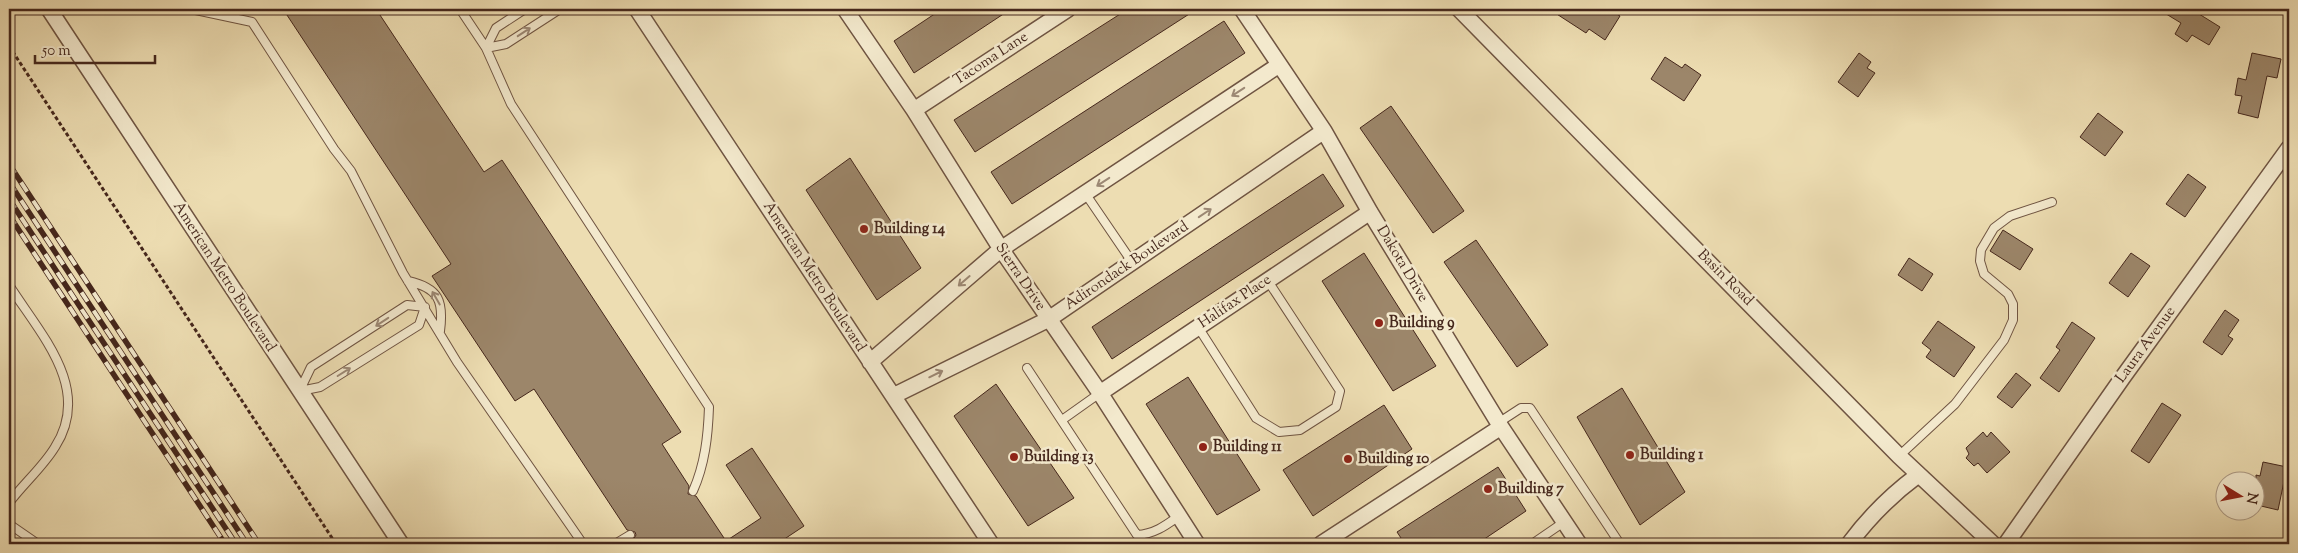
<svg xmlns="http://www.w3.org/2000/svg" width="2298" height="553" font-family="'Sorts Mill Goudy',serif">
<rect width="100%" height="100%" fill="#edddb2"/>
<filter id="stains"><feTurbulence type="fractalNoise" baseFrequency=".004" numOctaves="4"/><feColorMatrix values="0 0 0 0 .2 0 0 0 0 .09 0 0 0 0 .02 0 0 0 .5 -.17"/></filter>
<radialGradient id="worn" r=".72"><stop offset=".6" stop-color="#630" stop-opacity="0"/><stop offset="1" stop-color="#630" stop-opacity=".3"/></radialGradient>
<path fill="#9c866a" stroke="#45271c" d="M283,9h93l108,163 18,-12 179,272 -19,12 27,42 -1,8 8,2 30,45 35,-23 -35,-53 26,-17 52,78 -27,18h-141l-3,-4 3,-5 -1,-3 -8,-2 -93,-141 -19,12 -83,-125 19,-12z
M942,9h69l-97,64 -20,-32z
M1128,9h69l-222,143 -21,-32z
M1549,9h59l12,7 -15,24 -16,-11 -3,4z
M2158,9h33l29,18 -11,18 -17,-10 -5,7 -12,-8 6,-11z
M1224,21l21,32 -233,151 -21,-32z
M1859,53l12,9 -4,6 8,5 -17,24 -20,-15z
M2252,53l29,6 -4,19 -10,-2 -9,42 -20,-5 4,-17 -7,-1 3,-17 8,2z
M1665,57l17,11 3,-4 16,11 -17,26 -33,-22z
M1391,106l73,105 -31,22 -73,-105z
M2098,113l25,19 -18,24 -25,-19z
M850,158l71,110 -44,32 -71,-110z
M1323,174l21,32 -232,153 -20,-32z
M2188,174l18,13 -21,30 -19,-13z
M2003,230l30,19 -13,21 -30,-19z
M1476,240l72,105 -31,22 -73,-105z
M1364,253l72,113 -43,25 -71,-110z
M2131,253l19,13 -22,31 -19,-14z
M1909,258l24,16 -11,17 -24,-16z
M2225,310l14,10 -11,16 5,3 -11,16 -19,-13z
M1938,321l37,26 -21,30 -28,-20 5,-7 -9,-7z
M2072,322l23,16 -36,54 -19,-14 20,-28 -4,-3z
M2016,373l15,12 -19,23 -15,-11z
M1188,377l72,113 -43,25 -71,-111z
M996,384l78,114 -46,28 -74,-110z
M1622,388l63,104 -45,33 -63,-108z
M2162,403l19,12 -32,48 -18,-12z
M1384,405l28,44 -99,67 -30,-46z
M1983,432l4,5 4,-5 19,20 -23,21 -9,-10 -4,3 -8,-8 3,-4 -3,-6z
M2263,462l24,5 -9,43 -17,-4 1,-7 -6,-1v-23l4,1z
M1498,467l28,44 -49,33h-72l-8,-12z"/>
<g fill="none" stroke-linecap="round" stroke-linejoin="round">
<g stroke="#6f5442" stroke-width="10">
<path id="lane" d="M191,9l61,13 82,127 17,22 52,102 54,89 126,182
M460,9l26,39 25,56 198,303c-1,29 -4,57 -16,84
M486,48l20,-4 54,-35
M486,48l10,-20 29,-19
M1085,193l47,69
M408,281c31,7 36,20 32,50
M9,285c31,49 84,103 46,162 -12,20 -32,37 -46,56
M1198,327l58,91 23,14 21,-2 36,-23 4,-16 -72,-110
M1027,368l110,167c17,-1 28,-9 42,-19
M300,390l11,-23 96,-62 18,2
M300,391l20,-4 99,-62 6,-18
M1062,420l38,-27
M1498,423l23,-15h9l90,136
M1899,456l56,-52 49,-64 9,-20v-16l-5,-10 -24,-20 -4,-13 1,-11 13,-22 16,-12 42,-14
M9,524l29,20
M615,544l15,-9
M1532,544l32,-22"/>
</g>
<g stroke="#6f5442" stroke-width="18">
<path id="street" d="M49,9l352,535
M637,9l354,535
M845,9l69,101 87,139 99,144 97,151
M1242,9l82,122 46,81 131,215 78,117
M1459,9l440,447 94,88
M914,110l154,-101
M870,362l131,-113 278,-184
M1100,393l270,-181
M893,396l156,-77 275,-188
M1321,544l180,-117
M1849,544c20,-27 42,-49 69,-69
M2006,544l117,-167 166,-229"/>
</g>
<path stroke="#45271c" stroke-width="3" stroke-dasharray="4 2.5" stroke-linecap="butt" d="M9,46l327,498"/>
<use href="#lane" stroke="#f3e9cd" stroke-width="8"/>
<use href="#street" stroke="#f3e9cd" stroke-width="15"/>
<g stroke="#45271c" stroke-width="5.5">
<path id="rail" d="M9,164l250,380
M9,182l238,362
M9,199l227,345
M9,215l216,329"/>
</g>
<use href="#rail" stroke="#f3e9cd" stroke-width="4" stroke-dasharray="11" stroke-linecap="butt"/>
</g>
<defs><path id="oneway-shaft" d="M-6 0H5M1.5-3L5.5 0L1.5 3" fill="none" stroke-width="1.6" stroke-linecap="round" stroke-linejoin="round" transform="scale(1.25)"/></defs>
<g stroke="#9c8874">
<use href="#oneway-shaft" transform="translate(524 32) rotate(-33)"/>
<use href="#oneway-shaft" transform="translate(1238 92) rotate(147)"/>
<use href="#oneway-shaft" transform="translate(1103 182) rotate(147)"/>
<use href="#oneway-shaft" transform="translate(1205 213) rotate(-34)"/>
<use href="#oneway-shaft" transform="translate(964 281) rotate(139)"/>
<use href="#oneway-shaft" transform="translate(436 298) rotate(-120)"/>
<use href="#oneway-shaft" transform="translate(382 322) rotate(147)"/>
<use href="#oneway-shaft" transform="translate(344 372) rotate(-32)"/>
<use href="#oneway-shaft" transform="translate(936 374) rotate(-26)"/>
</g>
<g fill="#8f2418" stroke="#f3e9cd" stroke-width="2">
<circle cx="864" cy="229" r="5"/>
<circle cx="1379" cy="323" r="5"/>
<circle cx="1203" cy="447" r="5"/>
<circle cx="1630" cy="455" r="5"/>
<circle cx="1014" cy="457" r="5"/>
<circle cx="1348" cy="459" r="5"/>
<circle cx="1488" cy="489" r="5"/>
</g>
<g text-anchor="middle" dominant-baseline="central" stroke-width="5" stroke-linejoin="round" paint-order="stroke">
<g font-size="15" fill="#45271c" stroke="#f3e9cd">
<text transform="translate(991 59) rotate(-33)">Tacoma Lane</text>
<text transform="translate(1402 264) rotate(59)">Dakota Drive</text>
<text transform="translate(1127 266) rotate(-34)">Adirondack Boulevard</text>
<text transform="translate(224 277) rotate(57)">American Metro Boulevard</text>
<text transform="translate(814 277) rotate(57)">American Metro Boulevard</text>
<text transform="translate(1020 277) rotate(56)">Sierra Drive</text>
<text transform="translate(1725 278) rotate(45)">Basin Road</text>
<text transform="translate(1235 302) rotate(-34)">Halifax Place</text>
<text transform="translate(2146 345) rotate(-54)">Laura Avenue</text>
</g>
<g font-size="15" font-weight="bold" fill="#45271c" stroke="#f3e9cd" text-anchor="start">
<text x="874" y="229">Building 14</text>
<text x="1389" y="323">Building 9</text>
<text x="1213" y="447">Building 11</text>
<text x="1640" y="455">Building 1</text>
<text x="1024" y="457">Building 13</text>
<text x="1358" y="459">Building 10</text>
<text x="1498" y="489">Building 7</text>
</g>
</g>
<rect width="2298" height="553" fill="none" stroke="#edddb2" stroke-width="30"/>
<rect x="10" y="10" width="2278" height="533" fill="none" stroke="#45271c" stroke-width="2.5"/>
<rect x="15" y="15" width="2268" height="523" fill="none" stroke="#45271c"/>
<g transform="translate(2240 496) rotate(100)"><circle r="24" fill="#f3e9cd" stroke="#ad9b86"/>
<path d="M0-4L9 19L0 12L-9 19Z" fill="#8f2418"/>
<text y="-8" font-size="14" font-weight="bold" text-anchor="middle" fill="#45271c">N</text>
</g>
<path d="M35 55v8h120v-8" fill="none" stroke="#45271c" stroke-width="2.5"/>
<text x="42" y="55" font-size="15" fill="#45271c" stroke="#f3e9cd" stroke-width="4" paint-order="stroke">50 m</text>
<rect width="100%" height="100%" filter="url(#stains)"/>
<rect width="100%" height="100%" fill="url(#worn)"/>
</svg>
